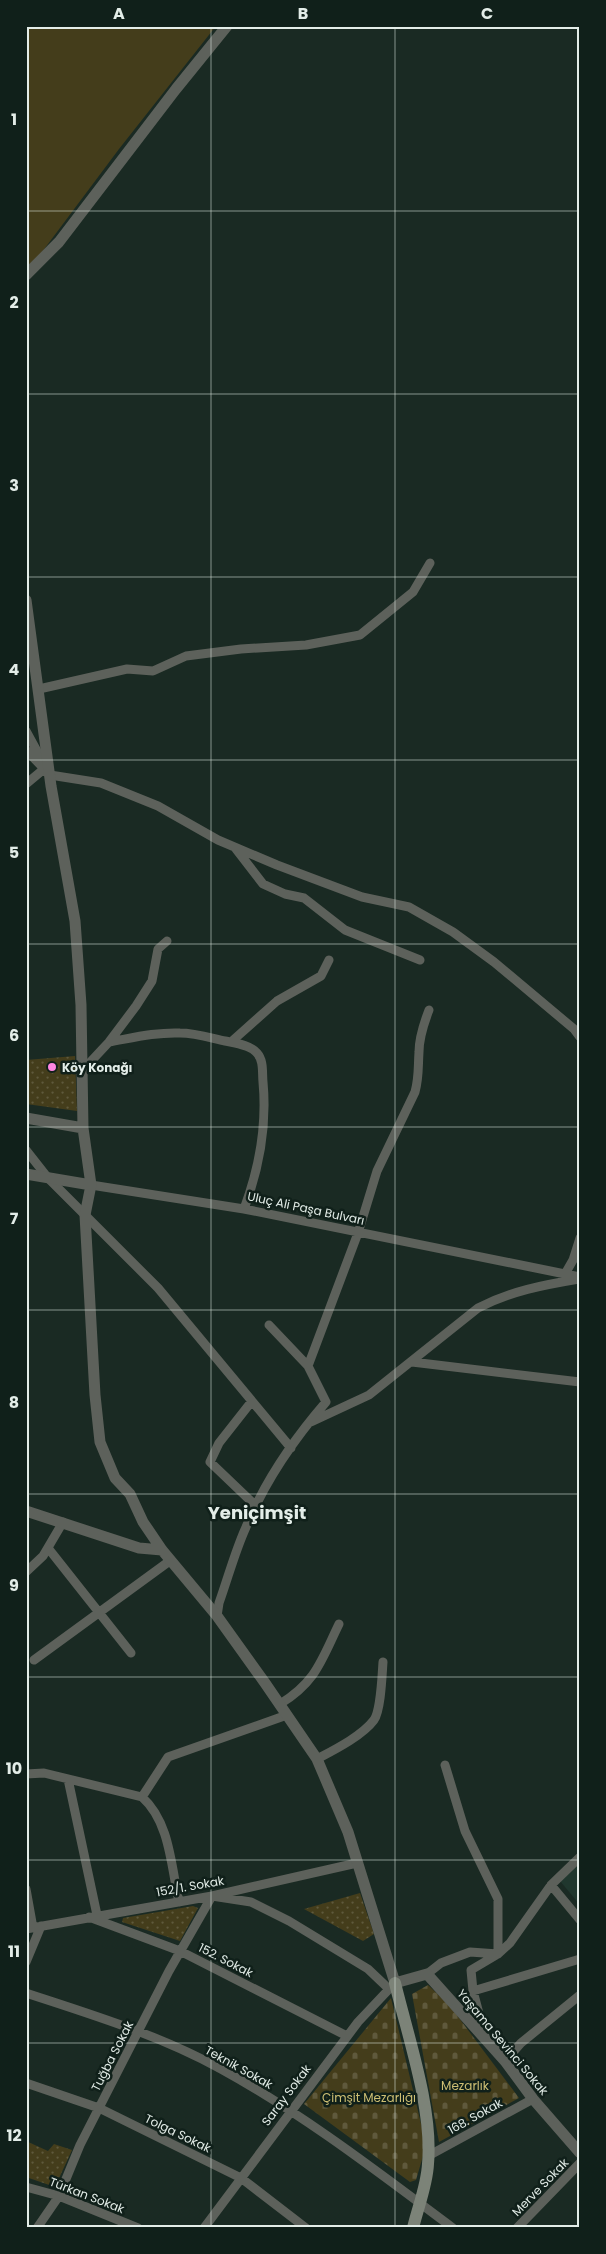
<svg xmlns="http://www.w3.org/2000/svg" width="606" height="2254" font-family="Poppins,sans-serif">
<defs>
<pattern id="cemetery-stones" width="16" height="16" patternUnits="userSpaceOnUse" patternTransform="scale(1.25)"><rect width="16" height="16" fill="#443d1b"/><path d="M2 7V4a2 2 0 0 1 4 0v3zM10 15v-3a2 2 0 0 1 4 0v3z" fill="#5f593c"/></pattern>
<pattern id="park-dots" width="8" height="8" patternUnits="userSpaceOnUse" patternTransform="scale(1.25)"><rect width="8" height="8" fill="#443d1b"/><path d="M2 2h.1M6 6h.1" fill="none" stroke="#5f593c" stroke-width="1.8" stroke-linecap="round"/></pattern>
</defs>
<rect width="100%" height="100%" fill="#1a2a23"/>
<path fill="#20372e" d="M580,1862v43l-20,-24z"/>
<path fill="#443d1b" d="M26,26h190l-97,123 -80,107 -13,12z"/>
<path fill="url(#cemetery-stones)" d="M428,1985l22,21 69,92 -80,44 -27,-148z
M391,1998l32,134v24l-7,24 -6,2 -106,-78z"/>
<path fill="url(#park-dots)" d="M75,1056l2,55 -51,-7v-44z
M360,1893l14,41 -11,7 -59,-32z
M193,1906l5,2 -18,33 -58,-19 1,-4z
M26,2141l22,10 6,-7 18,6 -17,37 -29,-10z"/>
<g fill="none" stroke-linecap="round" stroke-linejoin="round">
<path stroke="#5d615b" stroke-width="9" d="M39,689l88,-20 26,2 33,-15 55,-7 65,-4 54,-10 53,-43 17,-29
M26,731l18,33
M26,750l24,25 51,8 57,23 60,34 59,25 85,32 47,10 44,25 41,30 80,67 6,8
M26,784l18,-15
M236,849l27,35 22,10 19,4 41,32 75,30
M109,1042c23,-4 47,-10 71,-9 15,0 31,5 45,8 10,2 26,4 32,12 7,8 5,19 6,29 4,43 -4,87 -19,127
M231,1042l46,-41 44,-25 8,-16
M81,1072l28,-30 27,-36 16,-25 6,-32 9,-8
M26,1150l22,28 110,110 133,160
M91,1185l153,24 336,68
M565,1274l8,-14 7,-22
M269,1325l39,41
M412,1362l168,20
M252,1401l-33,42 -9,19 46,44
M311,1422l58,-27 109,-87c33,-17 65,-23 101,-29
M48,1548l83,105
M26,1572l17,-16 20,-34
M217,1616l2,-13c9,-25 16,-52 27,-76 19,-46 48,-88 80,-125l-18,-36 50,-133 19,-62 38,-79c4,-14 3,-25 4,-40 0,-14 5,-29 10,-42
M34,1660l137,-100
M280,1704c36,-22 41,-43 59,-80
M317,1759c17,-9 45,-23 57,-39 7,-10 8,-45 9,-58
M26,1774l18,-1 98,24c28,25 29,69 37,105
M68,1779l29,136
M142,1797l26,-40 119,-42
M551,1885l29,35
M26,1889l7,39
M89,1917l91,34 167,85
M26,1929l186,-33 145,-33
M26,1962l15,-36
M427,1974l14,-11 29,-11 28,2v-55l-33,-68 -20,-66
M473,1991l107,-32
M26,1993c67,22 133,42 195,76 82,45 157,103 232,159
M486,2040l-13,-49 -2,-21 27,-16 12,-11 41,-58 29,-28
M505,2061l16,-18 59,-48
M26,2083l73,25 142,70 65,50
M428,2156l105,-57
M26,2187l33,9 79,32
M37,2228l22,-32 21,-51 89,-174 43,-75 39,6 38,19 79,48 21,20
M204,2228l154,-206 34,-36
M517,2228l63,-65"/>
<path stroke="#5d615b" stroke-width="11" d="M26,275l33,-33 117,-153 51,-63
M26,600l25,186 24,135 6,84 2,123 8,57 -6,30 10,180 5,47 15,36 15,16 13,28 19,28 55,66 48,67 52,76 31,73 47,151 32,-9 78,87 28,38 47,54
M26,1118l57,10
M26,1174l65,11
M26,1511l113,37 23,2"/>
<path stroke="#7c8378" stroke-width="12" d="M395,1983c13,54 38,126 33,181 -1,21 -10,43 -15,64"/>
</g>
<path fill="none" stroke="#e3ede8" stroke-width="1" stroke-opacity="0.55" d="M211,26v2202M395,26v2202M26,211h554M26,394h554M26,577h554M26,760h554M26,944h554M26,1127h554M26,1310h554M26,1494h554M26,1677h554M26,1860h554M26,2043h554"/>
<circle fill="#fe86e1" stroke="#10201a" stroke-width="2" cx="52" cy="1067" r="5"/>
<g text-anchor="middle" dominant-baseline="central" stroke-width="5" stroke-linejoin="round" paint-order="stroke">
<g font-size="12" font-weight="bold" fill="#e3ede8" stroke="#10201a" text-anchor="start">
<text x="62" y="1067">Köy Konağı</text>
</g>
<g font-size="12" fill="#e3ede8" stroke="#10201a">
<text transform="translate(306 1208) rotate(12)">Uluç Ali Paşa Bulvarı</text>
<text transform="translate(190 1886) rotate(-10)">152/1. Sokak</text>
<text transform="translate(226 1960) rotate(27)">152. Sokak</text>
<text transform="translate(503 2042) rotate(50)">Yaşama Sevinci Sokak</text>
<text transform="translate(112 2056) rotate(-63)">Tuğba Sokak</text>
<text transform="translate(239 2067) rotate(29)">Teknik Sokak</text>
<text transform="translate(286 2095) rotate(-53)">Saray Sokak</text>
<text transform="translate(475 2116) rotate(-29)">168. Sokak</text>
<text transform="translate(178 2133) rotate(26)">Tolga Sokak</text>
<text transform="translate(540 2187) rotate(-46)">Merve Sokak</text>
<text transform="translate(87 2195) rotate(21)">Türkan Sokak</text>
</g>
<g font-size="12" fill="#cebf74" stroke="#10201a">
<text x="465" y="2085">Mezarlık</text>
<text x="369" y="2097">Çimşit Mezarlığı</text>
</g>
<g font-size="18" font-weight="bold" fill="#e3ede8" stroke="#10201a">
<text x="257" y="1512">Yeniçimşit</text>
</g>
</g>
<rect width="606" height="2254" fill="none" stroke="#10201a" stroke-width="55"/>
<rect x="28" y="28" width="550" height="2198" fill="none" stroke="#e3ede8" stroke-width="2"/>
<g font-size="16" text-anchor="middle" font-weight="bold" fill="#e3ede8">
<text x="119" y="19">A</text>
<text x="303" y="19">B</text>
<text x="487" y="19">C</text>
<text x="14" y="125">1</text>
<text x="14" y="308">2</text>
<text x="14" y="491">3</text>
<text x="14" y="675">4</text>
<text x="14" y="858">5</text>
<text x="14" y="1041">6</text>
<text x="14" y="1224">7</text>
<text x="14" y="1408">8</text>
<text x="14" y="1591">9</text>
<text x="14" y="1774">10</text>
<text x="14" y="1957">11</text>
<text x="14" y="2141">12</text>
</g>
</svg>
